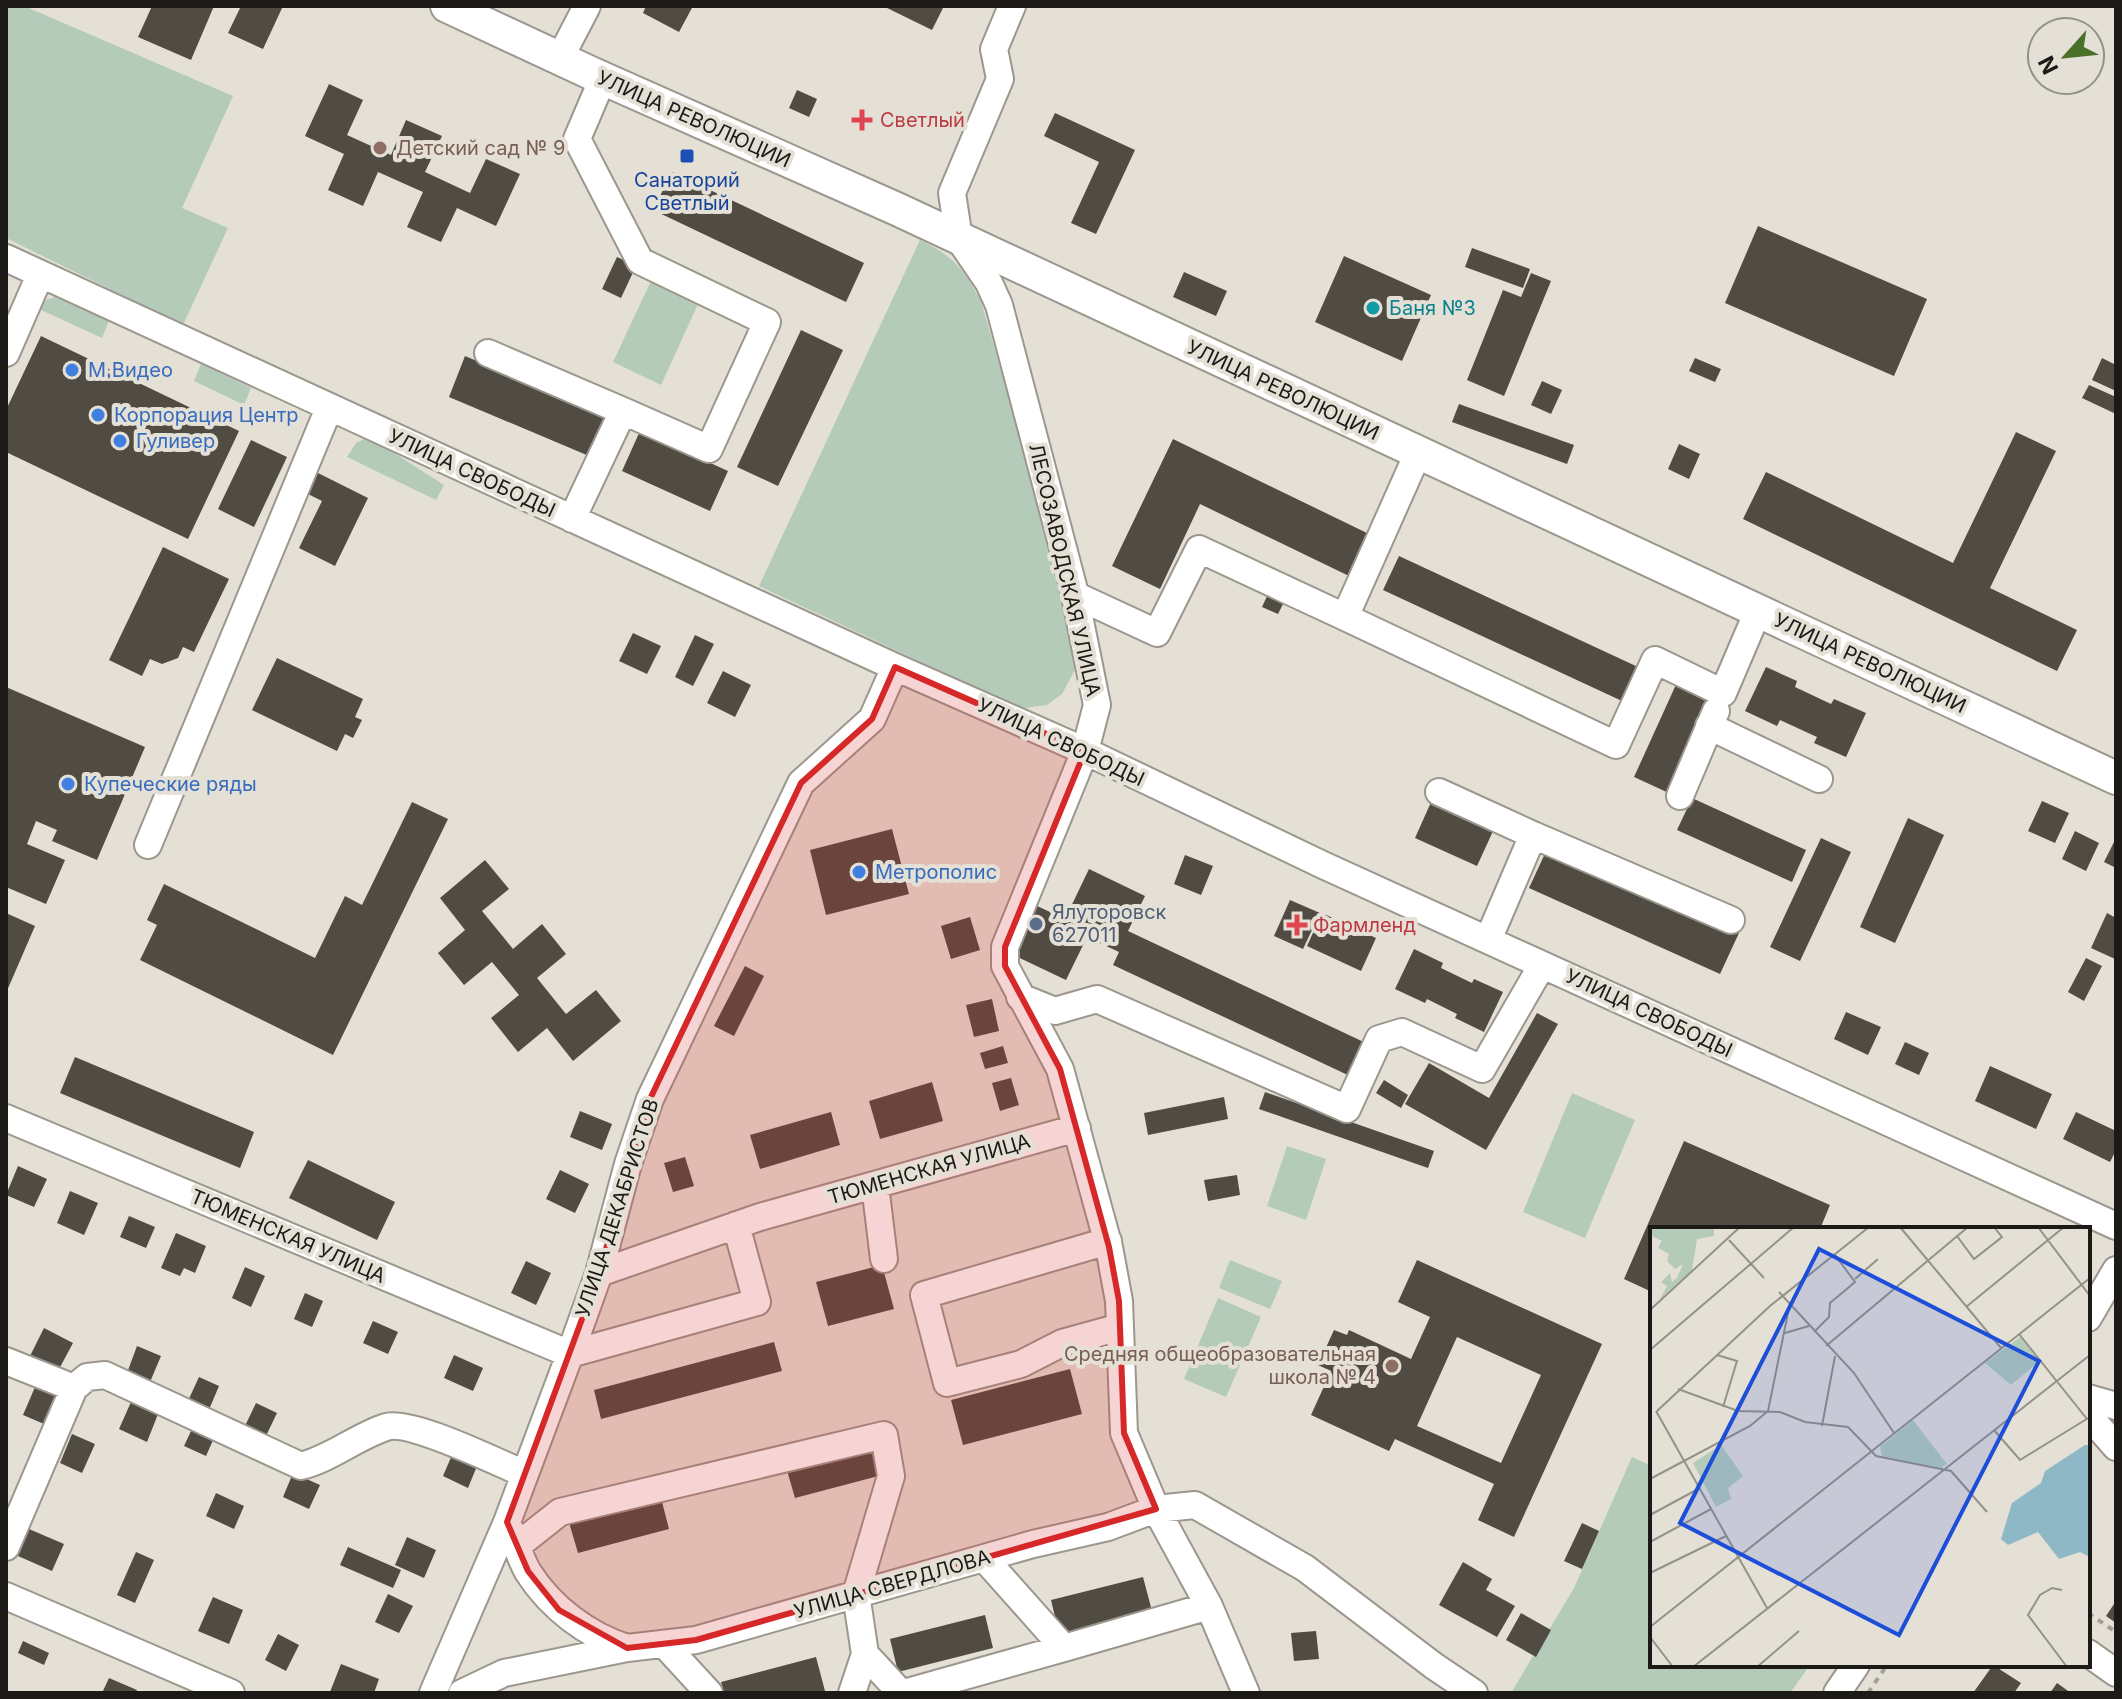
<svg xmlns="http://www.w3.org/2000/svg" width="2122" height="1699" font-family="Inter,sans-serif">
<rect width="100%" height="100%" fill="#e5e0d6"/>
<path fill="#b4cbba" d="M6,6h18l209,90 -51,112 46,20 -45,97 -177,-87z
M920,240c35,17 42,28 61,61l87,303 9,62 -15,28 -15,11 -22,3 -14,-4 -252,-118z
M651,281l47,23 -37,81 -48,-23z
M55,297l54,24 -7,17 -63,-29 7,-9z
M201,364l50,24 -7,17 -50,-24z
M364,439l13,3 67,43 -8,15 -89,-43 9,-14z
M1572,1093l63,27 -50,118 -62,-26z
M1287,1146l39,13 -20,61 -39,-14z
M1230,1260l52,21 -12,28 -51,-21z
M1218,1298l43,19 -35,80 -42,-18z
M1632,1457l20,9v199h158l-20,28h-279l63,-105z"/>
<path fill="#504b43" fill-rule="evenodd" d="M152,6h62l-23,54 -53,-23z
M241,6h42l-20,43 -35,-16z
M646,6h47l-14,26 -36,-19z
M883,6h61l-12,24z
M329,84l34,16 -16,35 44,20 15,-35 36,16 -17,36 45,21 16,-34 34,15 -24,52 -39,-18 -16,34 -34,-15 16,-35 -45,-20 -15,34 -35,-16 16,-36 -39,-18z
M797,90l20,9 -8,18 -20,-9z
M1055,113l80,37 -39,84 -25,-11 28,-61 -55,-26z
M672,172l192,91 -18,39 -193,-92z
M1758,226l169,73 -33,77 -169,-73z
M1472,248l58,21 -7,19 -58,-21z
M1344,256l87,39 -29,66 -87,-39z
M617,257l19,9 -15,32 -19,-9z
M1184,272l43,19 -11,25 -43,-19z
M1531,273l20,8 -47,115 -37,-16 36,-90 18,7z
M801,330l42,20 -65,136 -41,-19z
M41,336l198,95 -51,108 -182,-87v-42z
M465,356l141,59 -17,41 -140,-59z
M1695,358l26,11 -6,13 -26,-11z
M2102,358l14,7v26l-24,-11z
M1542,381l20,9 -11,24 -20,-9z
M2089,385l27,12v17l-34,-16z
M1459,404l115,41 -7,19 -115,-42z
M640,431l88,40 -18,40 -88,-40z
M2016,432l40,19 -66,137 87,42 -20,41 -314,-152 23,-47 187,91z
M1173,439l196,95 -20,42 -149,-72 -40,85 -48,-23z
M251,440l36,17 -33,70 -36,-18z
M1679,444l21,10 -11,25 -21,-10z
M316,472l52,26 -33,68 -36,-18 23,-47 -16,-8z
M163,547l66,32 -35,73 -11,-5 -5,11 -16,6 -12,-5 -8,17 -33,-16z
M1399,556l239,111 -16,34 -239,-111z
M1269,592l16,8 -7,14 -16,-7z
M633,633l28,13 -14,28 -28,-13z
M695,635l19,9 -21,42 -18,-9z
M277,658l86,41 -8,18 7,3 -9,18 -8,-4 -8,17 -85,-41z
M1766,667l31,14 -2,6 36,17 3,-5 32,14 -20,44 -32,-14 3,-6 -37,-17 -3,6 -32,-15z
M723,671l28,14 -16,32 -28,-14z
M1679,678l37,17 -45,99 -37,-17z
M6,687l139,60 -48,113 -45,-19 5,-11 -21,-9 -9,23 38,16 -19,44 -40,-17z
M1692,798l114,52 -14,32 -115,-52z
M1432,800l62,29 -17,37 -62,-28z
M2042,801l27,12 -14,30 -27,-12z
M412,802l36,17 -115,236 -193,-95 17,-35 -10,-5 17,-36 151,74 30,-62 17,9z
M1908,818l36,17 -49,108 -35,-16z
M892,829l17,65 -83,21 -16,-65z
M2075,831l24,12 -13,28 -24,-12z
M1821,838l30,14 -51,109 -30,-14z
M2116,838v30l-12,-6z
M1548,847l191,86 -19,41 -191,-86z
M1185,855l28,11 -12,29 -27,-11z
M485,860l24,29 -27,22 31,38 29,-25 24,30 -29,24 29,36 30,-24 25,31 -48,40 -26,-33 -29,24 -27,-34 28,-23 -27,-33 -28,23 -26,-32 27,-23 -25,-32z
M1089,869l56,27 -17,35 240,113 -16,33 -239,-112 6,-13 -32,-15 -21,43 -55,-26 24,-49 30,14z
M1290,900l30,13 -17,36 -29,-13z
M6,913l29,13 -29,67z
M1322,913l54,25 -15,33 -54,-25z
M2107,913l9,5 -1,41 -24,-11z
M970,917l10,33 -29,9 -10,-33z
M1414,949l29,14 -2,5 31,15 2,-4 29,13 -19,40 -29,-14 2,-4 -30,-15 -2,4 -30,-14z
M2086,958l16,8 -18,35 -16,-9z
M745,966l19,10 -30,60 -20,-10z
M992,999l7,32 -25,6 -8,-32z
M1846,1012l35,15 -13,28 -34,-16z
M1537,1013l21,11 -72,126 -81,-46 24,-41 60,35z
M1905,1042l24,11 -10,22 -24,-11z
M1003,1046l5,17 -23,6 -5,-16z
M75,1057l179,75 -14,36 -180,-75z
M1990,1066l62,28 -16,35 -61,-28z
M1011,1078l8,27 -19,6 -8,-28z
M1384,1080l24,15 -7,13 -25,-15z
M932,1082l11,39 -63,18 -11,-38z
M1265,1092l169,59 -6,17 -169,-59z
M1224,1097l4,22 -80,16 -4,-22z
M580,1111l32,13 -10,26 -32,-13z
M831,1112l9,33 -80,24 -10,-34z
M2076,1112l40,19v19l-6,12 -47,-23z
M1684,1141l146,64 -10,24h-168v63l-28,-13z
M685,1157l9,29 -21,6 -9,-29z
M308,1160l87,42 -18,38 -88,-42z
M18,1166l29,13 -13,28 -28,-12z
M560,1170l29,14 -14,29 -29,-14z
M1237,1175l3,20 -32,6 -4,-21z
M70,1191l28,12 -14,32 -27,-12z
M129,1216l26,11 -9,21 -26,-11z
M176,1233l30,13 -11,27 -11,-5 -4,8 -19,-8z
M1417,1260l185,84 -88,193 -36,-17 16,-36 -99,-45 -6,12 -78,-36 20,-44 -13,-6 16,-35 13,5 2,-5 62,29 19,-42 -32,-15zM1457,1337l84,38 -40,88 -84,-37z
M526,1261l25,12 -15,32 -25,-12z
M882,1265l12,44 -66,17 -12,-44z
M245,1267l20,9 -14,31 -19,-9z
M305,1293l18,8 -11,26 -18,-8z
M373,1321l25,11 -10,22 -25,-11z
M44,1328l29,15 -15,28 -28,-15z
M774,1342l8,29 -181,48 -7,-29z
M137,1346l24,10 -11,26 -23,-9z
M454,1355l29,13 -10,23 -29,-13z
M1070,1369l12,45 -119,31 -12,-45z
M199,1377l20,9 -11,26 -21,-9z
M35,1387l28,12 -12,28 -28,-12z
M131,1402l27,12 -11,28 -28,-13z
M256,1403l21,10 -12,25 -21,-10z
M192,1429l22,9 -8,18 -22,-10z
M72,1434l23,10 -13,29 -22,-10z
M878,1442l8,32 -91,24 -9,-31z
M452,1455l25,11 -9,22 -25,-12z
M293,1473l27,12 -11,24 -26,-12z
M216,1493l28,13 -10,23 -28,-13z
M660,1494l9,35 -91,24 -10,-34z
M1582,1523l17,8 -17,38 -18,-8z
M29,1529l35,15 -12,27 -34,-15z
M407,1537l29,13 -12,28 -29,-13z
M348,1547l53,23 -8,18 -53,-23z
M136,1552l18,8 -19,43 -18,-8z
M1463,1562l29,17 -6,11 29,16 -18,31 -58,-32z
M1143,1577l9,34 -93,23 -8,-34z
M388,1594l25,12 -14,27 -24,-11z
M213,1597l30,13 -14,34 -31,-13z
M2116,1601v22l-10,-7z
M1521,1613l30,17 -15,27 -30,-17z
M985,1615l8,33 -95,24 -8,-33z
M1316,1631l3,28 -25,2 -3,-28z
M278,1634l21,11 -13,26 -21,-11z
M23,1641l26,12 -5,12 -26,-12z
M816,1657l9,34 -8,2h-93l-3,-11z
M341,1664l38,15 -5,14 -44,-1z
M1993,1665l28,18 -7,10h-41z
M109,1678l28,12 -1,3h-34z
M2057,1683l14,10h-21z"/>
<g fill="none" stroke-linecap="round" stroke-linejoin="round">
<g stroke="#9c978d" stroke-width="30">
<path id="minor" d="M1012,6l-18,43 6,30 -48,114 7,46 30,44 10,22 74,281 24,119 -12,46 -80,196v19l55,103 49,178 10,54 5,132 32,76 53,97 37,87
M560,58l27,-52
M6,258l889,409 190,84 238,114 793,361
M6,353l34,-78
M488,353l135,58
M572,519l51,-108 86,38 58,-127 -127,-61 -63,-122 26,-61
M1075,595l82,38 42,-84 146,68 73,-164
M1345,617l271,128 39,-85 68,33 35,-82
M1709,726l110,53
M1439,792l94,43
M1680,796l36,-85
M148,845l181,-437
M1488,940l45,-105 198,85
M1020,997l35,14 42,-12 250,110 32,-70 23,-7 80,37 60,-104
M6,1118l564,236 187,-52 -21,-77
M875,1185l9,74
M1108,1241l-184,54 23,88 74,-19 41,-21 58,-16
M599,1273l161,-56 317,-89
M2088,1318l28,-48
M6,1361l68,27
M2088,1398l28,8
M2088,1415l28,32
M511,1531c5,13 10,29 17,41 23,36 59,63 99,76
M517,1546l43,-34 324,-77 7,41 -35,118 9,60 -13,39
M6,1547l68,-159 13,-11 18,-2 196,91c31,-8 55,-29 85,-39 24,-8 112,36 139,47
M984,1558l80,90 145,-42
M6,1596l225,97
M664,1644l45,49
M2088,1653l28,20
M865,1654l36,39
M433,1693l74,-171 63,-168 29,-81 29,-109 22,-65 151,-316 71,-64 23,-52
M462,1693l42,-20 123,-25 69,-8 337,-96 75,-17 48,-18 39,-4 110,63 129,98 40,27
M904,1693l160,-45
M1837,1693l19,-28"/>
</g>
<g stroke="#9c978d" stroke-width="36">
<path id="major" d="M447,6l146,68 306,136 1217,568"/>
</g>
<path stroke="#a4a098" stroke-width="4" stroke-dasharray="6 6" stroke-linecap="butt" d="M2088,1613l28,19
M1868,1693l19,-28"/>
<use href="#minor" stroke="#fff" stroke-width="26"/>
<use href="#major" stroke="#fff" stroke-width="32"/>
</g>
<path fill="#d62828" fill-opacity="0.2" stroke="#d62828" stroke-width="6" stroke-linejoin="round" d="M895,667l190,84 -80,196v19l55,103 49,178 10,54 5,132 32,76 -460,131 -69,8 -68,-38 -31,-39 -21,-49 92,-249 51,-174 151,-316 71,-64z"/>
<g fill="#e0444e" stroke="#e5e0d6" stroke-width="3">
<path d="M858 108h8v8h8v8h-8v8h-8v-8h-8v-8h8z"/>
<path d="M1293 913h8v8h8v8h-8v8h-8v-8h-8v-8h8z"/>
</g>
<g fill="#8d6e63" stroke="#e5e0d6" stroke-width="3">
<circle cx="380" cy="148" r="8"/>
<circle cx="1392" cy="1366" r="8"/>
</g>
<rect fill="#1a4fb4" stroke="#e5e0d6" stroke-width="3" x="679" y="148" width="16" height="16" rx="4"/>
<circle fill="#0f9aa8" stroke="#e5e0d6" stroke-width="3" cx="1373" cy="308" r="8"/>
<g fill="#3f7fe0" stroke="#e5e0d6" stroke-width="3">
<circle cx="72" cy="370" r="8"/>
<circle cx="98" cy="415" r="8"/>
<circle cx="120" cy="441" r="8"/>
<circle cx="68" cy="784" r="8"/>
<circle cx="859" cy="872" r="8"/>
</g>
<circle fill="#5c6f8a" stroke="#e5e0d6" stroke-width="3" cx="1036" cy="924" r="8"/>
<g text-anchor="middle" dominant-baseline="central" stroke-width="8" stroke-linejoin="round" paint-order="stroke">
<g font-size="20" fill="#1b1a16" stroke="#e5e0d6">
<text transform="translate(694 119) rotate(24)">УЛИЦА РЕВОЛЮЦИИ</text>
<text transform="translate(1283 390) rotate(25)">УЛИЦА РЕВОЛЮЦИИ</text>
<text transform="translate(472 473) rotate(25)">УЛИЦА СВОБОДЫ</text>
<text transform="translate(1065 570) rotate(77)">ЛЕСОЗАВОДСКАЯ УЛИЦА</text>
<text transform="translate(1870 663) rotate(25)">УЛИЦА РЕВОЛЮЦИИ</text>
<text transform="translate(1061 742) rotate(25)">УЛИЦА СВОБОДЫ</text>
<text transform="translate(1649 1013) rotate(25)">УЛИЦА СВОБОДЫ</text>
<text transform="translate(929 1169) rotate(-16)">ТЮМЕНСКАЯ УЛИЦА</text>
<text transform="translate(617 1208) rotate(-72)">УЛИЦА ДЕКАБРИСТОВ</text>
<text transform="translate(288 1236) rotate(23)">ТЮМЕНСКАЯ УЛИЦА</text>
<text transform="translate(892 1584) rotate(-16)">УЛИЦА СВЕРДЛОВА</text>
</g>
<g font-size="20" fill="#be3a42" stroke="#e5e0d6" text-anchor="start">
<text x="880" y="120">Светлый</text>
<text x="1313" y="925">Фармленд</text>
</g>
<g font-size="20" fill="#785e54" stroke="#e5e0d6" text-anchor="start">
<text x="396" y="148">Детский сад № 9</text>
<text x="1376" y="1354" text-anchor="end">Средняя общеобразовательная<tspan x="1376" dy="23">школа № 4</tspan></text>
</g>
<g font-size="20" fill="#164399" stroke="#e5e0d6">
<text x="687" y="180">Санаторий<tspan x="687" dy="23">Светлый</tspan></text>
</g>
<g font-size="20" fill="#0d838f" stroke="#e5e0d6" text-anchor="start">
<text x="1389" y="308">Баня №3</text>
</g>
<g font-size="20" fill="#366cbe" stroke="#e5e0d6" text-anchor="start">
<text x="88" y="370">М.Видео</text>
<text x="114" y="415">Корпорация Центр</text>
<text x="136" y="441">Гуливер</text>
<text x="84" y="784">Купеческие ряды</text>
<text x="875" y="872">Метрополис</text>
</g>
<g font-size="20" fill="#4e5e75" stroke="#e5e0d6" text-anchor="start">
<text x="1052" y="912">Ялуторовск<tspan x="1052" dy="23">627011</tspan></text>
</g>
</g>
<g transform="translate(1650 1227)">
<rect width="440" height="440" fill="#e5e0d6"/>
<path d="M0,0h64v9l-17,3 -5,31 -32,29 7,-13 -6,-4 9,-9 2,9 5,-4 6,-14 -8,5 -8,-8 2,-7 -11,-6 4,-7 -12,-6zM370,110l20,24 -29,24 -26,-22zM263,193l34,44 -6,4 -59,-12 -2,-9zM71,218l22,31 -15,12 3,11 -15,8 -23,-44z" fill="#b4cbba"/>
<path d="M435,218h5v112l-10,-5 -21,7 -21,-27 -30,13 -7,-6 11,-36 29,-20 4,-12z" fill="#8fb8c7"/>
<path fill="none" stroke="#949189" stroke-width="2" d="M250,0l101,121M388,0l52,69M307,9l17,23 28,-22 -8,-10M79,13l35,38M205,52l23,-20M129,65l75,81 40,60M316,80l98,-80M0,83l90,-83M164,105l15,-15 1,-14 25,-21 -20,-27M135,106l24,-7M369,107l68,85M176,119l142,-119M0,123l144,-123M67,128l20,6 -14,46M28,162l60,22 42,1 25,10 43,5 28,29 75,15 36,41M6,184l111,197M7,184l113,-105 99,-79M118,184l22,-108M172,199l13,-70M344,203l26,30 70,-43M0,252l100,-53 18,-15M0,288l50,-27M0,315l61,-33M0,346l76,-37M412,363l-10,-2 -12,7 -12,20 39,52M0,400l440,-349M0,410l23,30M43,440l397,-312M107,440l42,-36"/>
<path fill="#1d4ed8" fill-opacity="0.15" stroke="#1d4ed8" stroke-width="4" d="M169,22l220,112 -140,274 -219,-112z"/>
<rect width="440" height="440" fill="none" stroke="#1b1a16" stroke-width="4"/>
</g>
<rect width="2122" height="1699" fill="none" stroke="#1b1a16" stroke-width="16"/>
<g transform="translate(2066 56) rotate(243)"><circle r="38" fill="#e5e0d6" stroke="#949189" stroke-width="2"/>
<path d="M0-6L14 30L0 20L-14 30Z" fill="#4b7029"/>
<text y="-12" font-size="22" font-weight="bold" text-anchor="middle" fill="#1b1a16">N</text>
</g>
</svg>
